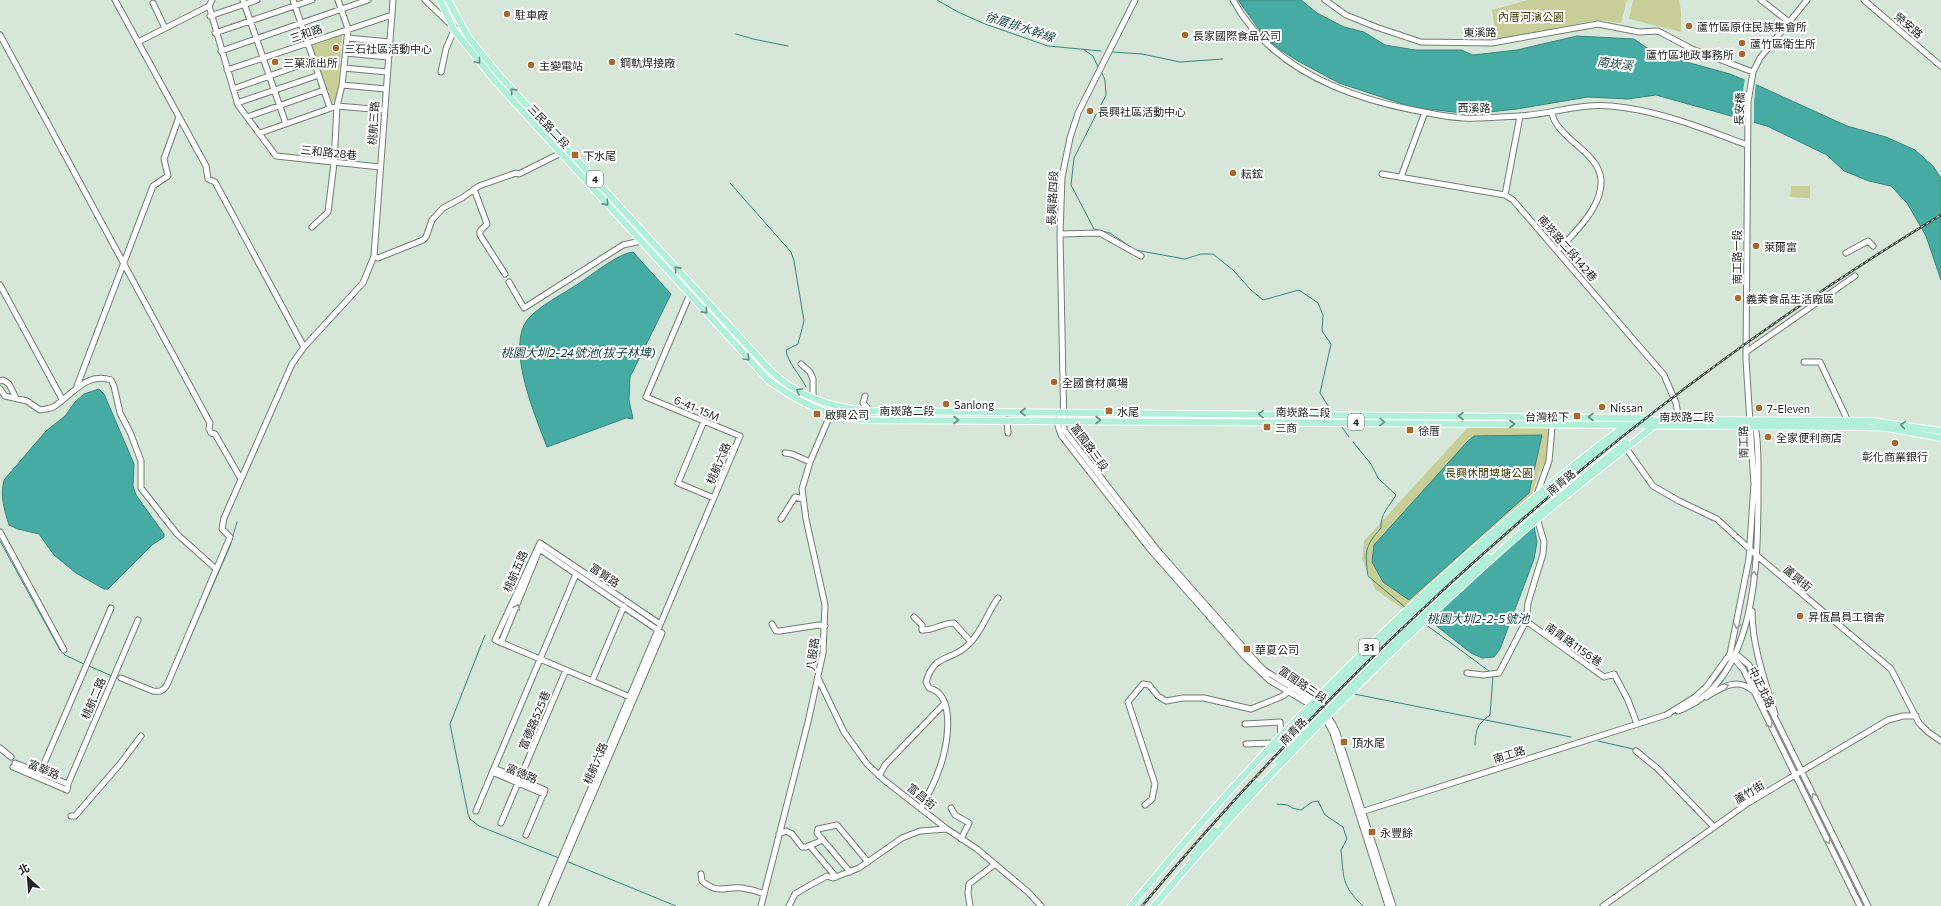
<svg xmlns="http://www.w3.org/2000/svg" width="1941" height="906" font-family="Commissioner,'Noto Sans TC',sans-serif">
<rect width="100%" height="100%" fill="#d6e7d9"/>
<path fill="#c7ce97" d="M1528,0h99l-6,23 -23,-3 -102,19 -4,-29z
M1633,0h46l2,11v21l-52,-13z
M342,35l-5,65 -5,2 -20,-56z
M1791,186h19v12l-20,-1z
M1470,425l80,2 1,24 -12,22 -7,21 -129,115 -28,-20 -13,-30 2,-18z"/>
<path fill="#46aca3" stroke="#3b847c" d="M1238,0h63l16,13 27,14 20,5 21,13 30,5h46l12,5 44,-5 60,-14 57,3 13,9 32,12 51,14 29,12 88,40 39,11 29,13 18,16 8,12v102l-15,-44 -19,-33 -16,-17 -22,-5 -25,-10 -17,-16 -60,-29 -111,-31 -28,4 -40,-2 -71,12 -47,5 -58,-7 -73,-24 -41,-22 -19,-12 -16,-14z
M633,252l38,42 -41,83 -1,23 4,19 -7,-1 -79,29c-11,-29 -42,-101 -19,-128 11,-13 35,-25 50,-35 14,-9 39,-30 55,-32z
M99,389l5,5 30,70 -1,22 3,9 28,39v3l-12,8 -44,44h-4l-28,-16 -22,-18 -15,-21 -21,-5 -9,-4c-5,-16 -9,-29 -5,-45l42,-49 19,-15 10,-14 9,-8z
M1542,435l-13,58 -120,107 -26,-18 -11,-20 2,-17 93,-103 7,-6z
M1534,526l3,16 -3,17 -34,90 -6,8 -12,1 -11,-5 -42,-33z"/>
<path fill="#d6e7d9" d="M1745,78l11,4 -2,20v23l-12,-4v-23z"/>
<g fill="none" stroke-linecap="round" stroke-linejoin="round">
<path stroke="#3b847c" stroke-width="1" d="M937,0l21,12 27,12 63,22 53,5
M736,34l17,5 35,7
M1083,49l10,7 5,11
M1113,52l29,2 38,8 43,-3
M1102,73l3,7 1,15 -32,63 -3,27 23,44 16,4 25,17 50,9 16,-5h12l20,16 18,20 12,10 36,-10 19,13 5,12 -1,16 9,13 -11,49 12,19
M730,183l61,69 3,9 10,60 -6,23 -12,6c2,14 14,24 20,37
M1342,427l7,10
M1353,442l18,22 7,14 18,17c-7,12 -16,19 -15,33 -17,19 -16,24 -13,48l38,32
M0,541l60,109 5,5 19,9
M1425,624l64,47
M485,635l-35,89 18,90 2,5 9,7 80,32
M89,666l23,10
M178,666l52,-120 7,-24
M165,691l4,-4
M1354,694l217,43
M1598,741l35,8
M1475,745c1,-17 2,-20 15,-30l3,-39
M1277,804l11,1 4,3 9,2 11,-8 6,-1 7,14 18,12 4,12 -6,11c3,28 0,35 22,56
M566,861l110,45"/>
<g stroke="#6f7e71" stroke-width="7">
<path id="minor" d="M115,0l91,166 2,13 7,3 89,165
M243,0l43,124
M293,0l37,108
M425,0l26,25 17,12
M1135,0l-57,113 -8,25 -8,39 -2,57 4,196 94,121 100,113 6,6c27,18 61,31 73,63l56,173
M1233,0c36,66 109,96 180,110 16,3 33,7 50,8 18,1 37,-1 55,-2 31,-1 61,-13 93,-10 47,4 93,23 136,39
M1325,0l21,15 30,12 45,15 71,1 106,-19 41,8 19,-1 34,18 61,23
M1761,0l28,22
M1864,0l77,66
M153,3l12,25
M209,6l29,99 38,51 104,11
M209,6l3,-6
M210,16l47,-16
M215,33l97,-33
M0,35l210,388 -1,6 2,4 4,1 26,45
M347,38l43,4
M138,42l71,-36
M221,51l147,-51
M346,53l42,4
M344,68l43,4
M227,70l165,-55
M441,72l5,-23 8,-19
M342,85l44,4
M233,89l81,-29
M237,103l82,-28
M1552,112c1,11 10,19 18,27 9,8 20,16 26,26 19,30 -20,67 -39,86
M247,117l77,-27
M260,133l77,-27 47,4
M1382,174l123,21 8,5 151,175 12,28 3,17
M1401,177l24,-65
M474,189l13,35 -7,7v4l25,39
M1505,195l15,-79
M312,227l16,-15 6,-49 3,-57 5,-21 6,-56 -10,-29
M1060,234l40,-1 41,23
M1846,253l22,-12 5,5
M374,256l4,2 45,-18 3,-3 6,-17 11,-12 19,-10 17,-12 37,-13 3,1 42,-21 6,-5
M509,282l15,26 99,-63 18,-4
M0,285l62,114
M1746,352l109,-76
M1804,362h16l28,59
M801,364l9,8 3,7v20
M0,381l3,-1 6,4 7,14
M77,386l76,-200 15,-10 -4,-17 15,-42
M0,389l5,7 22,5 13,9c5,-1 10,-1 15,-4 18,-12 31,-34 56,-26l3,6 6,27 10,19 11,29v27l36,46 39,35
M865,396l-2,7 7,8
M1553,417l-4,44 -13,36v18l8,27 -1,12 -15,49 -2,18 78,56 10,-3 14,26 9,24
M1059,418l-1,8 3,9 88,113 96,109 24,23 42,25 12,9 10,19 55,173
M1007,420l1,13
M704,421l-26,62 36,15
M1626,448l27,38 26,15 38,18 38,35 136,115 28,54 9,9 13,9
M785,453l7,1 18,8
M781,519l14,-22 8,2
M0,532l64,118
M540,543l-45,97 135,57
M540,543l120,81
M541,550l121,83 -117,273
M1752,611c0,35 13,70 23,103
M914,617l8,8v5c11,1 20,-7 32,-7l17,19
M772,624l4,7h4l39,-6 6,1
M501,643l39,-95
M1467,673l16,2 16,-2 27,-52
M121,678l32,13c7,1 10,0 14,-6l63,-148 -8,-8 2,-11 68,-154 12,-17 59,-64 11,-27 19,-256
M818,678l26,54 23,32 17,16 63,49 30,20 51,43 13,14
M592,681l32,-75
M1706,697c15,-9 30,-20 46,-7
M1678,711c81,-30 80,-155 80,-226 0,-12 1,-53 -4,-61
M1666,715l29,-18 12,-11 23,-32 19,-95 5,-75 -8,-124 2,-258 5,-30 7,-14 47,-58
M1245,724l35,-2 1,14
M1246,744l29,-1
M0,748l11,9
M1636,751l22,18 56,58
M15,763l53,21
M13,767l54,23 1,-6 70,-164
M494,768l51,22 -19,45
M492,772l52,22
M40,773l71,-165
M879,776l6,-11 60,-62
M1145,805l7,-6 3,-15 -27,-82 15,-18 6,1 9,11 8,5 17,-3h21l47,11 32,-13 7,-6
M951,808l4,7 14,8 -8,16
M921,809c5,-12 13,-24 17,-37 9,-21 20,-77 -9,-84l-3,-6c9,-30 25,-20 42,-37 14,-13 19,-32 30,-47
M476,811l100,-237
M1358,813l311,-99
M71,816h4l45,-52 21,-28
M501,823l65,-153
M779,834l7,-3 6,3 10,13h4l17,-7 -6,-7 1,-4 19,-4 31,37
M823,840l27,32
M810,846l26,31
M701,874l1,7c17,14 22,5 40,7 7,1 15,3 22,6
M541,906l199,-470 -94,-39 47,-110
M761,906l47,-184 15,-69 2,-48 -19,-86 -4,-30 8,-27 24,-56
M789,906l6,-12 10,-6 22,-12 6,2 26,-10 43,-30 18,-7 27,-2
M970,906l-2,-13 1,-9 25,-19
M1603,906l145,-103 140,-83 15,-4h13
M1860,906l-117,-237 -13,-15h6l13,11 119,241"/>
</g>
<g stroke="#fff" stroke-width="8">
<path id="major" d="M440,0l14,30 41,51 273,299c30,22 59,37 97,40 333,0 666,5 999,7l23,1 54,10
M448,0l21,38 31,38 269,293c28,28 63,39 101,42l765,7 18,2 219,1 69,10
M1522,528l104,-86
M1272,751l125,-125 96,-87 140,-114
M1278,761l126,-128 84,-76
M1223,820l33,-37
M1192,856l23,-26
M1131,906c144,-176 313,-344 495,-481
M1154,906c108,-129 226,-247 351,-359 48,-43 99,-81 149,-121"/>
</g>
<use href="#minor" stroke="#fff" stroke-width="5"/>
<use href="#major" stroke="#b1efd9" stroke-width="6"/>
<g stroke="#3f4841" stroke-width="2.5">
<path id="rail" d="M1142,906c227,-271 496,-508 799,-691"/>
</g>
<use href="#rail" stroke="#fff" stroke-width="1" stroke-dasharray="3" stroke-linecap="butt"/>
</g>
<defs><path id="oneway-chevron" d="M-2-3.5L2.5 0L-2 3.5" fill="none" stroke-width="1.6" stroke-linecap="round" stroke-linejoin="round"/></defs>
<g stroke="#698c7e">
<use href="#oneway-chevron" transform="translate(478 61) rotate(50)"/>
<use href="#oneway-chevron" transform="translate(513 91) rotate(-132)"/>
<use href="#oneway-chevron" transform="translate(606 203) rotate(48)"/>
<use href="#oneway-chevron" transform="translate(677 269) rotate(-132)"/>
<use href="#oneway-chevron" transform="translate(705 311) rotate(48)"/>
<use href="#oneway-chevron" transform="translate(747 358) rotate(47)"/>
<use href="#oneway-chevron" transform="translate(799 391) rotate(-151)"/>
<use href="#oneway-chevron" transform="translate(1023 412) rotate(-180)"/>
<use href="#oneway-chevron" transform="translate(1261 414) rotate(-179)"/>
<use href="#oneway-chevron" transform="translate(1461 416) rotate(-180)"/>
<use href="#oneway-chevron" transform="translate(1591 417) rotate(180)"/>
<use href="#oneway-chevron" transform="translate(956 420)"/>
<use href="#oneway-chevron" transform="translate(1098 420)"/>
<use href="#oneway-chevron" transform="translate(1382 422) rotate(1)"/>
<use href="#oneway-chevron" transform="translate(1512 424)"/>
<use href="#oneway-chevron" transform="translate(1903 425) rotate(-172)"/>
</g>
<g stroke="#9b9e9c">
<use href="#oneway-chevron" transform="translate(1754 574) rotate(-85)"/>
<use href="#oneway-chevron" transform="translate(517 607) rotate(-67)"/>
<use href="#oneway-chevron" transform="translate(1737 626) rotate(102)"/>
<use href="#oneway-chevron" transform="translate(1726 686) rotate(-21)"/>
<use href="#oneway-chevron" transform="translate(1770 725) rotate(63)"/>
<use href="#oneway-chevron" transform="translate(1814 796) rotate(-117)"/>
<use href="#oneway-chevron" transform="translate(1828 841) rotate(64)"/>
</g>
<g fill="#a7672f" stroke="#fff" stroke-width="1.5">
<circle cx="507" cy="14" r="4"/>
<circle cx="1689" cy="26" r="4"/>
<circle cx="1185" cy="35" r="4"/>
<circle cx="1742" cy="43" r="4"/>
<circle cx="336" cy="48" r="4"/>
<circle cx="1742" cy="54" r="4"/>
<circle cx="275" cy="62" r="4"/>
<circle cx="612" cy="62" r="4"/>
<circle cx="531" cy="65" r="4"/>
<circle cx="1090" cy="111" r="4"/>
<rect x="571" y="151" width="8" height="8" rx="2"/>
<circle cx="1233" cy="173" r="4"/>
<circle cx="1756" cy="246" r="4"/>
<circle cx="1738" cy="298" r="4"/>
<circle cx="1054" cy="382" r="4"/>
<circle cx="946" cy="404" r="4"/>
<circle cx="1602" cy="407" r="4"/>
<circle cx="1759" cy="408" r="4"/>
<rect x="1105" y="407" width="8" height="8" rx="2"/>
<rect x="813" y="410" width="8" height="8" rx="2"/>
<rect x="1573" y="412" width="8" height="8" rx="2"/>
<rect x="1263" y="423" width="8" height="8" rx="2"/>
<rect x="1406" y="426" width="8" height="8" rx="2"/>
<circle cx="1768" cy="437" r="4"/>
<circle cx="1895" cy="443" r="4"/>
<circle cx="1800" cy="616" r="4"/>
<rect x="1243" y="645" width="8" height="8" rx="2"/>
<rect x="1340" y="738" width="8" height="8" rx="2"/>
<rect x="1368" y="828" width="8" height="8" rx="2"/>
</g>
<g text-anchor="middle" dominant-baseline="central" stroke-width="4" stroke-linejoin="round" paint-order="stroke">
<g fill="#fff" stroke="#646864" stroke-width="1">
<rect x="587" y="171" width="16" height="16" rx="3"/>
<rect x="1348" y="414" width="16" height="16" rx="3"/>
<rect x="1359" y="639" width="20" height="16" rx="3"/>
</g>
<g font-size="10" font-weight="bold" fill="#212822">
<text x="595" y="179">4</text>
<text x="1356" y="422">4</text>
<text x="1369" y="647">31</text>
</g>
<g font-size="11" fill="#212822" stroke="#fff" text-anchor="start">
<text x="515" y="14">駐車廠</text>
<text x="1697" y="26">蘆竹區原住民族集會所</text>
<text x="1193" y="35">長家國際食品公司</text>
<text x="1750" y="43">蘆竹區衛生所</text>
<text x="344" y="48">三石社區活動中心</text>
<text x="1734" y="54" text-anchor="end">蘆竹區地政事務所</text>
<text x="283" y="62">三菓派出所</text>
<text x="620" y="62">鋼軌焊接廠</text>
<text x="539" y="65">主變電站</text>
<text x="1098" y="111">長興社區活動中心</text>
<text x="583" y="155">下水尾</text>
<text x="1241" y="173">耘鋐</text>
<text x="1764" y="246">萊爾富</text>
<text x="1746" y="298">義美食品生活廠區</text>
<text x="1062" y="382">全國食材廣場</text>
<text x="954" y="404">Sanlong</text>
<text x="1610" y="407">Nissan</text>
<text x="1767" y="408">7-Eleven</text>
<text x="1117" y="411">水尾</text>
<text x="825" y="414">啟興公司</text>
<text x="1569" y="416" text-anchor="end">台灣松下</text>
<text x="1275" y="427">三商</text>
<text x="1418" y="430">徐厝</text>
<text x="1776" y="437">全家便利商店</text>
<text x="1895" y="456" text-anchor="middle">彰化商業銀行</text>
<text x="1808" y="616">昇恆昌員工宿舍</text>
<text x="1255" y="649">華夏公司</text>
<text x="1352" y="742">頂水尾</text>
<text x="1380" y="832">永豐餘</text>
</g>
<g font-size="11" fill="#393d03" stroke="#fff">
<text x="1531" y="16">內厝河濱公園</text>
<text x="1489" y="472">長興休閒埤塘公園</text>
</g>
<g font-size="11" fill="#212822" stroke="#fff">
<text transform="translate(1909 25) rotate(41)">榮安路</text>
<text transform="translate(1480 32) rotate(-1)">東溪路</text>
<text transform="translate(306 33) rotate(-19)">三和路</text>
<text x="1474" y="107">西溪路</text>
<text transform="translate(1739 109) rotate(-87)">長安橋</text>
<text transform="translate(373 123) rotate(-86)">桃航三路</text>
<text transform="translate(549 126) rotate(47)">三民路二段</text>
<text transform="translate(329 152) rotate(6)">三和路28巷</text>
<text transform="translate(1052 198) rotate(-87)">長興路四段</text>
<text transform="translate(1568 248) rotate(49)">南崁路二段142巷</text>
<text transform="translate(1736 257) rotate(-90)">南工路一段</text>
<text transform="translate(697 408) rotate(23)">6-41-15M</text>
<text x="907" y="410">南崁路二段</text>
<text transform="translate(1303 412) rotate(1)">南崁路二段</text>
<text x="1687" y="416">南崁路二段</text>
<text transform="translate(1743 442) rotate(-91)">南工路</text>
<text transform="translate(1090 447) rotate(54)">富國路三段</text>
<text transform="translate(718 463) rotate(-67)">桃航六路</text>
<text transform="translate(1561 482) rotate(-39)">南青路</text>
<text transform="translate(515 571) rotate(-66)">桃航五路</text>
<text transform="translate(605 575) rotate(34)">富賢路</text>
<text transform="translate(1798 578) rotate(40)">蘆興街</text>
<text transform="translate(1574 644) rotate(35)">南青路1156巷</text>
<text transform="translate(812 654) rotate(-82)">八股路</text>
<text transform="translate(1303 684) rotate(34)">富國路三段</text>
<text transform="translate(1762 687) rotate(64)">中正北路</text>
<text transform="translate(93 698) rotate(-67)">桃航二路</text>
<text transform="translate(534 720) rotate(-67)">富德路525巷</text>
<text transform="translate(1293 731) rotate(-46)">南青路</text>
<text transform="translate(1509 754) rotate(-17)">南工路</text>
<text transform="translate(595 763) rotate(-67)">桃航六路</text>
<text transform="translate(44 769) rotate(23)">富華路</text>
<text transform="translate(522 773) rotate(23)">富德路</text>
<text transform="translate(1749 792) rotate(-31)">蘆竹街</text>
<text transform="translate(922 796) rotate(39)">富昌街</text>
</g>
<g font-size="12" font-style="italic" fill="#0d3d39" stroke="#fff">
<text transform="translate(1020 26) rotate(18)">徐厝排水幹線</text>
<text transform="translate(1615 63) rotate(7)">南崁溪</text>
<text x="578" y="352">桃園大圳2-24號池(拔子林埤)</text>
<text x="1478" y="618">桃園大圳2-2-5號池</text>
</g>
</g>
<g transform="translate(28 878) rotate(334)" stroke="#ffffff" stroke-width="3" paint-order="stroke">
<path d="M0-3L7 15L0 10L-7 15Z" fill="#212822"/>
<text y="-6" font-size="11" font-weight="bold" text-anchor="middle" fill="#212822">北</text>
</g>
</svg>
